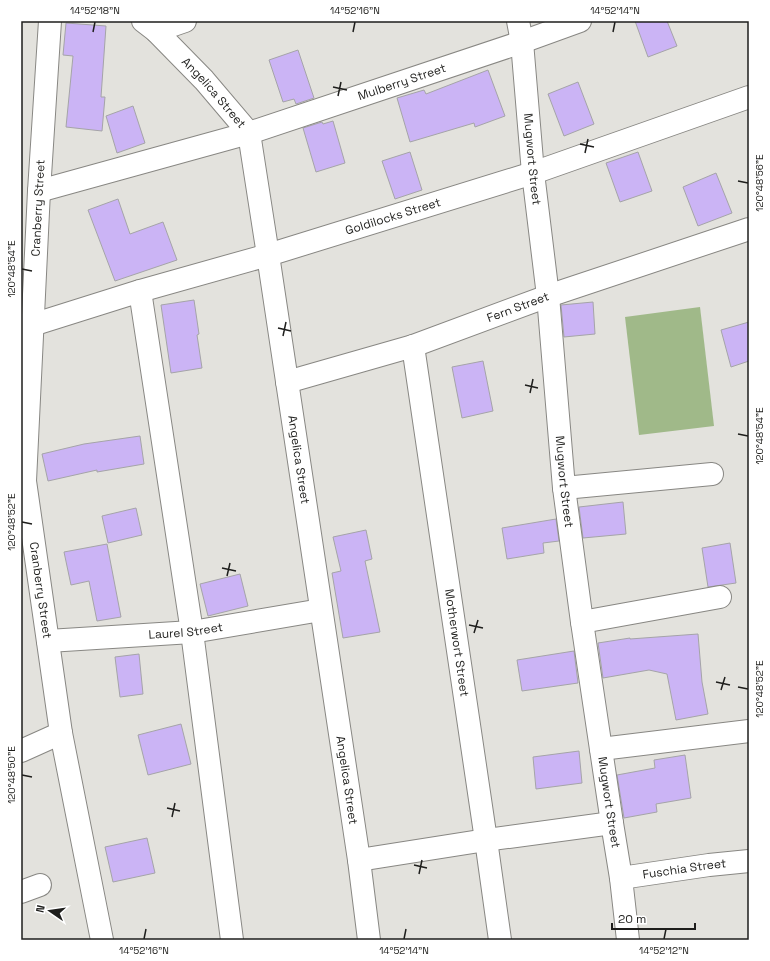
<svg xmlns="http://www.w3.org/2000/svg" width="770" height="961" font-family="'Space Grotesk',sans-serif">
<rect width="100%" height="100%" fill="#e3e2dd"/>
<path fill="#a0b989" d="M700,307l14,119 -75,9 -14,-118z"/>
<path fill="#cbb4f5" stroke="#a5a4a8" d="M635,21h32l10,25 -29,11z
M66,23l40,3 -5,71h4l-3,34 -36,-4 7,-71 -10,-1z
M298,50l16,48 -18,6 -2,-5 -11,3 -14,-42z
M488,70l17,46 -30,11 -1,-4 -64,19 -13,-44 27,-8 2,4z
M578,82l16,42 -30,12 -16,-42z
M133,106l12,37 -28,10 -11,-37z
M333,121l12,42 -29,9 -13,-44 19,-6 1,2z
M410,152l12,38 -27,9 -13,-38z
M638,152l14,39 -32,11 -14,-39z
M716,173l16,40 -34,13 -15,-39z
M118,199l12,35 33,-12 14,38 -62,21 -27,-71z
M194,300l5,34 -2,1 5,33 -31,5 -10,-68z
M593,302l2,32 -31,3 -3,-32z
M749,322v39l-18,6 -10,-37z
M483,361l10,50 -31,7 -10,-51z
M140,436l4,28 -47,8v-2l-49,11 -6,-27 42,-10z
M623,502l3,32 -43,4 -4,-31z
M136,508l6,27 -34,8 -6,-27z
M556,519l3,22 -16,2 1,10 -37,6 -5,-31z
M366,530l6,29 -7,2 15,71 -37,6 -11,-65 9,-2 -8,-34z
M730,543l6,40 -28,4 -6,-39z
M107,544l14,73 -24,4 -8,-40 -18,4 -7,-33z
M240,574l8,32 -40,10 -8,-32z
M698,634l4,48 6,32 -32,6 -9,-46 -18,-4 -46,8 -5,-35 32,-5v1z
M574,651l4,32 -56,8 -5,-31z
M139,654l4,40 -23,3 -5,-40z
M181,724l10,40 -43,11 -10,-40z
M579,751l3,32 -46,6 -3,-32z
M685,755l6,43 -35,6 1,8 -33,6 -7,-43 38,-7 -1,-8z
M147,838l8,35 -42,9 -8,-35z"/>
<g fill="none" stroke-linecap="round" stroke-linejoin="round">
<g stroke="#888783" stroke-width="24">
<g id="street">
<path id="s1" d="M50,21l-11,170 -14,290 36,252 41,207"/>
<path id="s2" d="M143,21l13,10 48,49 45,53 19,122 91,605 10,80"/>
<path id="s3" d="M518,21l4,21 11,131 15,123 16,192 18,134 30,201 9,55 7,62"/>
<path d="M156,31l29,-10"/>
<path id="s4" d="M39,191l210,-58 273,-91 58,-21"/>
<path d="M140,291l52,341 40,308"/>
<path id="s5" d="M32,325l108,-34 128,-36 265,-82 216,-76"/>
<path id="s6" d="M413,346l73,494 14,100"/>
<path id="s7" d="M287,382l126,-36 135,-50 201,-67"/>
<path d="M564,488l148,-14"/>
<path d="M582,622l138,-25"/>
<path id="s8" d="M48,641l144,-9 129,-22"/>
<path d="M601,749l148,-18"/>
<path d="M21,751l40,-18"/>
<path d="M359,860l127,-20 126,-17"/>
<path id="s9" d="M621,878l88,-13 40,-4"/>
<path d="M21,892l19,-7"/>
</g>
</g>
<use href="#street" stroke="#fff" stroke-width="22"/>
</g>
<path fill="none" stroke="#1e1e1c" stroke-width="1.5" d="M93,32l2,-10M353,32l2,-10M613,32l2,-10M333,87l14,3M338,96l3,-14M580,144l14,3M585,153l3,-14M738,181l10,2M22,269l10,2M278,328l13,3M283,336l3,-14M525,385l13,3M530,393l3,-14M738,434l10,2M22,522l10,2M222,568l14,3M227,576l3,-13M469,625l14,3M474,633l4,-13M716,682l14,3M738,687l10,2M721,690l4,-13M22,775l10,2M167,808l13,3M172,817l3,-14M414,865l13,3M419,874l3,-14M144,939l2,-10M404,939l2,-10M664,939l2,-10"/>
<g text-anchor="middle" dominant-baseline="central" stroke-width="3" stroke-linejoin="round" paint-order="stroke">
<g font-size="12" fill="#1e1e1c" stroke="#fff">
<text stroke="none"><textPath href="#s4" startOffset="379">Mulberry Street</textPath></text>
<text stroke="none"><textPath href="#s2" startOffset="101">Angelica Street</textPath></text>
<text stroke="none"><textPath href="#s3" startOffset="139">Mugwort Street</textPath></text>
<text transform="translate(38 208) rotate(-87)">Cranberry Street</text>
<text stroke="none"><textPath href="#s5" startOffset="377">Goldilocks Street</textPath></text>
<text stroke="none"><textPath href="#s7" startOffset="243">Fern Street</textPath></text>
<text stroke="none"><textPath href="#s2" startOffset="485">Angelica Street</textPath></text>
<text stroke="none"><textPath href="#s3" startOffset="463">Mugwort Street</textPath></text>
<text stroke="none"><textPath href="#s1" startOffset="571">Cranberry Street</textPath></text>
<text stroke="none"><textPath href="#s8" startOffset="138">Laurel Street</textPath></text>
<text stroke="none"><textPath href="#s6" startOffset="300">Motherwort Street</textPath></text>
<text stroke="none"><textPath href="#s2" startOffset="809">Angelica Street</textPath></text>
<text stroke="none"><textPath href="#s3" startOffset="787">Mugwort Street</textPath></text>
<text stroke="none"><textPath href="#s9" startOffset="64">Fuschia Street</textPath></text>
</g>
</g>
<rect width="770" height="961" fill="none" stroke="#ffffff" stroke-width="44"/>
<g transform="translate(50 911) rotate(283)" stroke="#ffffff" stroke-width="3" paint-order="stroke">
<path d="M0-3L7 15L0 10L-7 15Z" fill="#1e1e1c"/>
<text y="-6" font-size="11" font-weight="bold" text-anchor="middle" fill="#1e1e1c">N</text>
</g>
<path d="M612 923v6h83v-6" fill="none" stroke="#1e1e1c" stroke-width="2"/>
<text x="618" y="923" font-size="12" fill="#1e1e1c" stroke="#ffffff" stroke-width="3" paint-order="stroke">20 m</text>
<rect x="22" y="22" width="726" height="917" fill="none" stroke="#1e1e1c" stroke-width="1.5"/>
<g font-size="10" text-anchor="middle" fill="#1e1e1c">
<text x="95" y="14">14°52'18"N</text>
<text x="355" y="14">14°52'16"N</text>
<text x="615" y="14">14°52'14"N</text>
<text transform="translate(759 183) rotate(-90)" y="4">120°48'56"E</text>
<text transform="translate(11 269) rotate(-90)" y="4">120°48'54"E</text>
<text transform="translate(759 436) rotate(-90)" y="4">120°48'54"E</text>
<text transform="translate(11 522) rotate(-90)" y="4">120°48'52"E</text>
<text transform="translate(759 689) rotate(-90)" y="4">120°48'52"E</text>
<text transform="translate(11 775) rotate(-90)" y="4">120°48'50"E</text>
<text x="144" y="954">14°52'16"N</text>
<text x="404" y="954">14°52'14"N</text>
<text x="664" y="954">14°52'12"N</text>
</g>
</svg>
